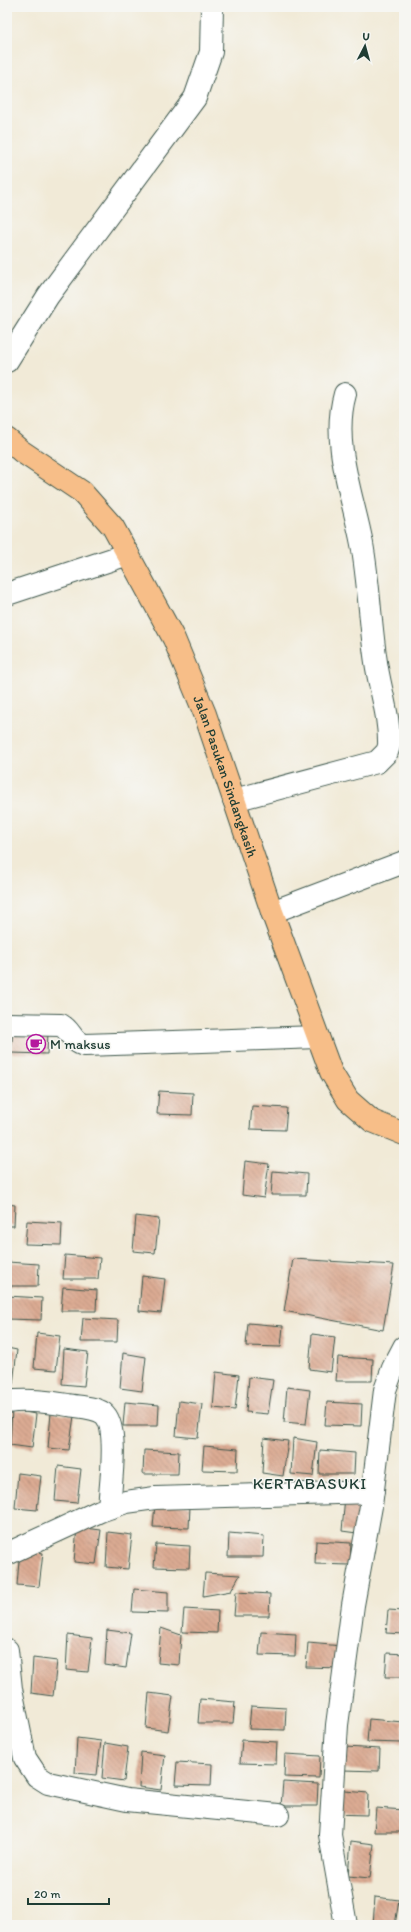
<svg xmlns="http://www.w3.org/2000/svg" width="411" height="1932" font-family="Itim,sans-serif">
<defs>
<pattern id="building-back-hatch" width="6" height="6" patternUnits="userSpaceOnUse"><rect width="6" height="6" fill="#dcab93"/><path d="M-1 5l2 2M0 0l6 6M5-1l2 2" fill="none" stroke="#b28c79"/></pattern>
</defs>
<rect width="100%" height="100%" fill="#f6f6f2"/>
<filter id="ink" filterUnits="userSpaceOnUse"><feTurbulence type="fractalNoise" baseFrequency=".025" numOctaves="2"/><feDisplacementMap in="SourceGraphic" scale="8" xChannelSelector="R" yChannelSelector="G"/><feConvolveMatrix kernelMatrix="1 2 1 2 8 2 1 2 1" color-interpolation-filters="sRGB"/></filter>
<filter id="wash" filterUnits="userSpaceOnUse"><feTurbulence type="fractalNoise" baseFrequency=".012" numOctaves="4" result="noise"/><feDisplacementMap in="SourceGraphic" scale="16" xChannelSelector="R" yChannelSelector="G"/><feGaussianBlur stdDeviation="0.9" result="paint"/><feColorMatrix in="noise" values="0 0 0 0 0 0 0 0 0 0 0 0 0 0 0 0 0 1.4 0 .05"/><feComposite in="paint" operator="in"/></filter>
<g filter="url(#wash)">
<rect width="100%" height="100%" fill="#f1ead7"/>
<g id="blocks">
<path fill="url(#building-back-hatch)" d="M13,1030l35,2 -1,22 -36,-1z
M159,1091l34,2 -1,22 -35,-1z
M7,1106h2l-1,21h-1z
M252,1106l35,2 -2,22 -35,-1z
M245,1161l24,3 -5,34 -22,-3z
M273,1171l34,3 -1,21h-35z
M7,1204l8,1 -1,21h-7z
M136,1216l23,3 -4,34 -22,-2z
M27,1221l35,2 -1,22 -36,-1z
M65,1255l35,3 -2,21h-35z
M293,1259l101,6 -11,65 -99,-19z
M7,1262l32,2 -1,22h-31z
M142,1276l23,3 -4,34 -22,-2z
M63,1287l34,3 -1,21h-35z
M7,1296l35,2 -1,22 -34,-1z
M83,1318l35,2 -1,22h-36z
M248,1323l35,3 -2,21 -35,-1z
M37,1333l23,3 -4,34 -22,-2z
M312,1334l23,3 -4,35 -22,-3z
M7,1348l10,2 -4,34 -6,-1z
M64,1349l24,3 -4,34 -22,-2z
M123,1353l23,4 -4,34 -22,-3z
M338,1357l35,2 -1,22h-36z
M216,1372l23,3 -4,35 -22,-2z
M249,1377l24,3 -5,34 -22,-2z
M287,1387l23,3 -4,34 -22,-2z
M179,1401l23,3 -4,34 -22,-2z
M125,1402l34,3 -1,21h-35z
M327,1402l35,2 -1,22 -36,-1z
M12,1410l24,4 -4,34 -22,-3z
M51,1413l23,3 -5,34 -21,-2z
M264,1438l24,3 -5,35 -21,-3z
M293,1438l24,4 -4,34 -22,-2z
M204,1446l34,3 -1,22 -35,-1z
M144,1450l35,2 -1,22h-35z
M320,1450l35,3 -1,21h-35z
M58,1466l23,3 -4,34 -22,-2z
M18,1473l23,3 -4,34 -22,-2z
M345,1496l23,4 -4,34 -22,-3z
M155,1504l35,2 -1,22 -36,-1z
M77,1527l24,3 -5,34 -22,-2z
M108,1532l24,3 -4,34 -22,-2z
M229,1533l35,3 -1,21h-35z
M316,1541l35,2 -1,22 -35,-1z
M156,1544l34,2 -1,22 -35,-1z
M20,1549l23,4 -4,34 -22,-2z
M205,1573l35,2 -9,16 -28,5z
M134,1589l34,3v21l-36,-1z
M236,1592l34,2 -1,22h-35z
M184,1609l34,2 -1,22 -35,-1z
M388,1610l16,1v23l-18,-1z
M161,1628l20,7 -2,30 -21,-2z
M107,1630l24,3 -5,35 -21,-3z
M261,1632l35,2 -1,22 -36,-1z
M68,1635l24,3 -4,34 -22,-2z
M308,1643l34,3 -1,22 -35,-1z
M387,1653l17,1v23h-19z
M33,1658l24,3 -4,35 -22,-3z
M149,1693l24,3 -5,35 -22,-3z
M200,1699l35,3 -2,21h-35z
M251,1706l35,2 -1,22 -36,-1z
M369,1719l34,3 -1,21 -35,-1z
M77,1738l24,3 -4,34 -22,-2z
M242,1740l35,2 -1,22 -36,-1z
M105,1743l23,4 -4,34 -22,-3z
M345,1747l35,2 -1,22 -36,-1z
M141,1752l24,3 -4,35 -22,-3z
M285,1754l35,2 -1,22 -35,-1z
M177,1762l35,2 -1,22 -36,-1z
M283,1782l35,2 -1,22h-36z
M333,1790l35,3 -1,22 -36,-1z
M376,1808l28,2v22h-30z
M351,1841l23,3 -4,34 -22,-2z
M375,1897l24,3 -4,25h-22z"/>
</g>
</g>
<g filter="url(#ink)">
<use href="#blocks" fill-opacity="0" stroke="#3e574c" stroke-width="1"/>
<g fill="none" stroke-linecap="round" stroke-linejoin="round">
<g stroke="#3e574c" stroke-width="24">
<path id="minor" d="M7,361l41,-65 147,-198 16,-46 1,-45
M7,594l121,-40
M234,800l143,-38 10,-10 2,-6c1,-29 -9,-56 -13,-84 -6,-39 -7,-79 -14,-118 -9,-48 -31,-101 -17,-150
M272,912l132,-50
M7,1024l54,1c11,6 10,17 24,20l233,-8
M7,1402c20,-3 41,0 61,3 11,2 26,2 35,8 17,13 7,74 6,95
M7,1554l93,-43 26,-9 29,-4 218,-6
M7,1650l4,39 14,69 12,18 11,7 79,17 151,15
M346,1925l-16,-90 7,-110 16,-120 18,-99 14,-116 8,-22 11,-21"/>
</g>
<g stroke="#3e574c" stroke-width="24">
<g id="primary">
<path id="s1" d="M7,439l14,12 61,41 31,35 61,112 31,75 67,198 59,160 17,28 24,21 32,13"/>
</g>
</g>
<use href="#minor" stroke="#fff" stroke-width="22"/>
<use href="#primary" stroke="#f7be88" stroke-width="22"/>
</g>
</g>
<defs>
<g id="cafe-ring" transform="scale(1)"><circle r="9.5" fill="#f6f6f2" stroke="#b5179e" stroke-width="1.5"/><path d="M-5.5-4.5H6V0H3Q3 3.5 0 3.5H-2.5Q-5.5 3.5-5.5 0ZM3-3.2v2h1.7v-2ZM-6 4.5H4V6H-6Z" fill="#b5179e"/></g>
</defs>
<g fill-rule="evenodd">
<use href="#cafe-ring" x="36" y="1044"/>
</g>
<g text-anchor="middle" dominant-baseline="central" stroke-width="3" stroke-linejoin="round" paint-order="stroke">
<g font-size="14" fill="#1f3d34" stroke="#f6f6f2">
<text stroke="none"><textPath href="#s1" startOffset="413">Jalan Pasukan Sindangkasih</textPath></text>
</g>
<g font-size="14" fill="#1f3d34" stroke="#f6f6f2" text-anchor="start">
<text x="50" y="1044">M maksus</text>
</g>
<g font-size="16" letter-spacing="1" fill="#1f3d34" stroke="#f6f6f2">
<text x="310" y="1483">KERTABASUKI</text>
</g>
</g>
<rect width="411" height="1932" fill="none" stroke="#f6f6f2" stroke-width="24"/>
<g transform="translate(365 46) rotate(6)" stroke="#f6f6f2" stroke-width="3" paint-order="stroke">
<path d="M0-3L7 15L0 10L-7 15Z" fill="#1f3d34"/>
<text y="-6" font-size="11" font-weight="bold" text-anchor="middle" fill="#1f3d34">U</text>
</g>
<path d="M28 1898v6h81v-6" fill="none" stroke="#1f3d34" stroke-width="2"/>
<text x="34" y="1898" font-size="12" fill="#1f3d34" stroke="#f6f6f2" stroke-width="3" paint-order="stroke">20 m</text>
</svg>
